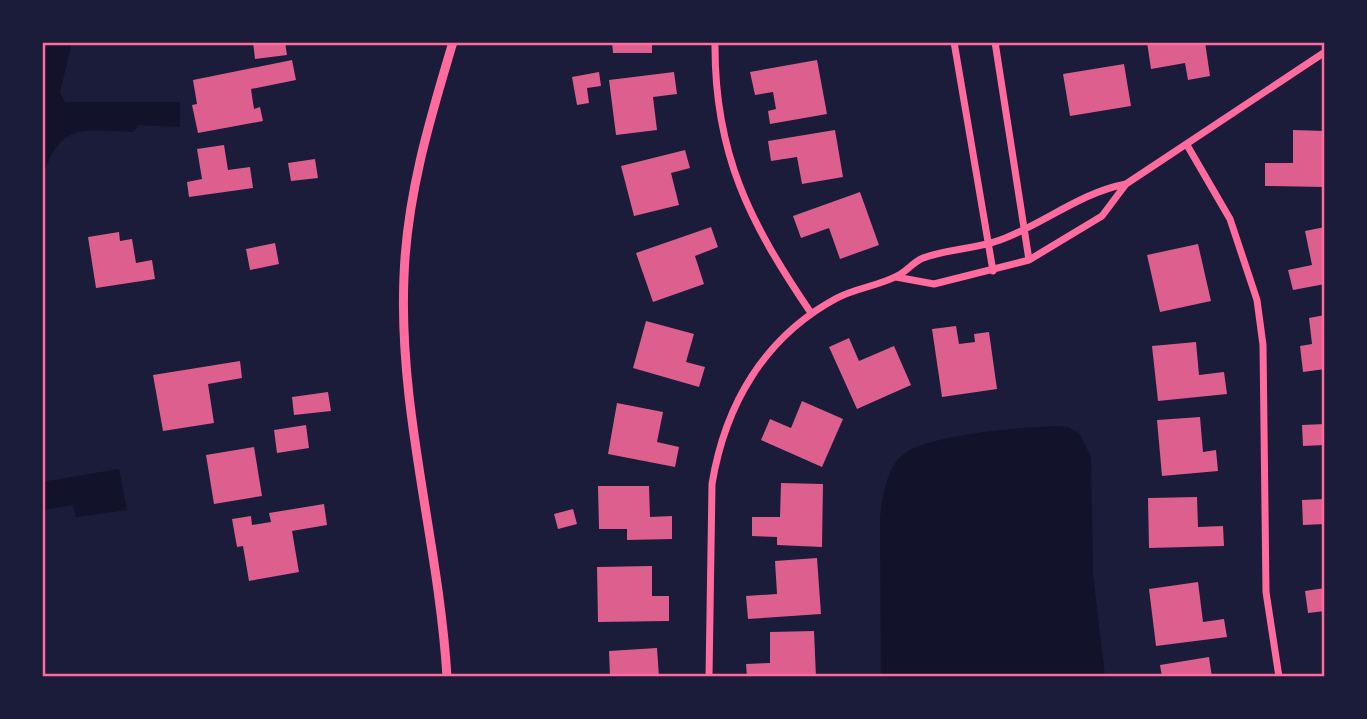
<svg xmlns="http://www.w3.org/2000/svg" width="1367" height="719" font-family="'Roboto Condensed',sans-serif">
<rect width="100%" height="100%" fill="#1b1b3a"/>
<path fill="#12122b" d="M42,42h30l-12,50 5,10h115v25l-42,-2 -4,7c-51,-2 -74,-11 -92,47z
M1053,426l15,1 11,6 12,24 2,117 12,103h-224l-1,-158c2,-19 6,-48 20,-62 24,-23 118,-29 153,-31z
M119,469l8,41 -51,7 -3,-12 -31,5v-28z"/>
<path fill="#dd5f8e" d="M253,42h32l2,13 -32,4z
M612,42h40v11h-39z
M1147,42h58l5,34 -22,4 -3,-17 -34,6z
M292,60l4,20 -45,9 3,20 6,-2 3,14 -65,12 -6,-28 5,-1 -4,-24z
M817,60l10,54 -57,10 -2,-13 8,-2 -3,-17 -18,3 -5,-23z
M1124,64l7,42 -61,10 -7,-42z
M599,72l2,14 -14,2 2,15 -12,2 -5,-28z
M674,72l3,22 -24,3 4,33 -41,5 -7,-55z
M835,130l8,47 -41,7 -5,-27 -26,4 -3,-20z
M1293,130l32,1v56l-60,-1v-23h28z
M224,145l4,25 22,-3 3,21 -64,9 -2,-15 15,-3 -5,-30z
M685,150l5,18 -19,5 8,32 -45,11 -13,-50z
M315,159l3,19 -27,3 -3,-18z
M860,192l19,53 -39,14 -11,-31 -28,10 -8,-22z
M711,227l7,20 -23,9 9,28 -51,18 -17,-49z
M1325,227v57l-32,6 -5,-20 24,-5 -7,-34z
M119,232l1,9 12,-2 4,24 16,-3 3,19 -59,9 -8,-51z
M275,243l4,21 -29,6 -4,-21z
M1198,244l13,57 -51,11 -13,-57z
M1325,315v54l-22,3 -3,-26 12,-2 -3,-26z
M646,321l48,13 -8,28 19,5 -6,20 -66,-19z
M956,326l3,18 16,-2 -1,-8 15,-2 8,57 -55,8 -10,-68z
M849,338l10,23 35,-15 17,39 -54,24 -28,-62z
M1196,342l3,33 25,-3 3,22 -69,7 -6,-55z
M240,361l2,17 -34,6 6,39 -51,8 -10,-56z
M328,392l3,19 -37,4 -2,-18z
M802,401l41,18 -21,48 -61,-27 9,-21 21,9z
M617,403l46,9 -6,30 22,5 -4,20 -67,-13z
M1200,417l3,35 13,-2 2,21 -56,5 -5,-56z
M1325,424v21l-22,1 -1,-21z
M306,425l3,23 -32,5 -3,-23z
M254,447l8,49 -48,8 -8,-49z
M781,483l42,1 -1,63 -45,-2v-8l-25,-1v-19h28z
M598,486h51l1,31 22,-1v23l-45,1v-11h-28z
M1197,497l1,30 25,-1 1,20 -75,2 -1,-50z
M1325,499v25l-22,1 -1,-25z
M324,504l3,21 -35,6 7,41 -50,9 -6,-35 -6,1 -5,-28 19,-3 1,9 19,-3 -2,-9z
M573,509l4,15 -19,5 -4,-15z
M817,558l4,56 -73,5 -2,-23 31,-2 -2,-33z
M652,566v30h17v25l-71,1 -1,-55z
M1198,582l5,40 21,-3 3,18 -71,9 -7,-57z
M1325,588v23l-17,2 -3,-22z
M814,631l2,46h-69l-1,-13 24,-1v-31z
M657,648l2,29h-49l-1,-26z
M1209,657l3,20h-50l-2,-12z"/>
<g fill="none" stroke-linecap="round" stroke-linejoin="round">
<path stroke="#ff6b9d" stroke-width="7" d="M715,42c-1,112 35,181 96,271
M954,42l39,229
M995,42l34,218
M1187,145l43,74 27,81 6,45 3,247 13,85
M896,277l38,7 95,-24 73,-44 24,-32 199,-132
M709,677l3,-193c13,-79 52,-147 125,-186 19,-10 41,-12 60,-22 9,-4 16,-14 26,-18 24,-9 53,-9 77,-18 44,-16 79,-47 126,-56"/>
<path stroke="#ff6b9d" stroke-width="9" d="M447,677c-8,-134 -49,-266 -43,-401 3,-82 26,-157 49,-234"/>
</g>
<rect width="1367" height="719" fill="none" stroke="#1b1b3a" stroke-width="88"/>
<rect x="44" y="44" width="1279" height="631" fill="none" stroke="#ff6b9d" stroke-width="2.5"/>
</svg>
